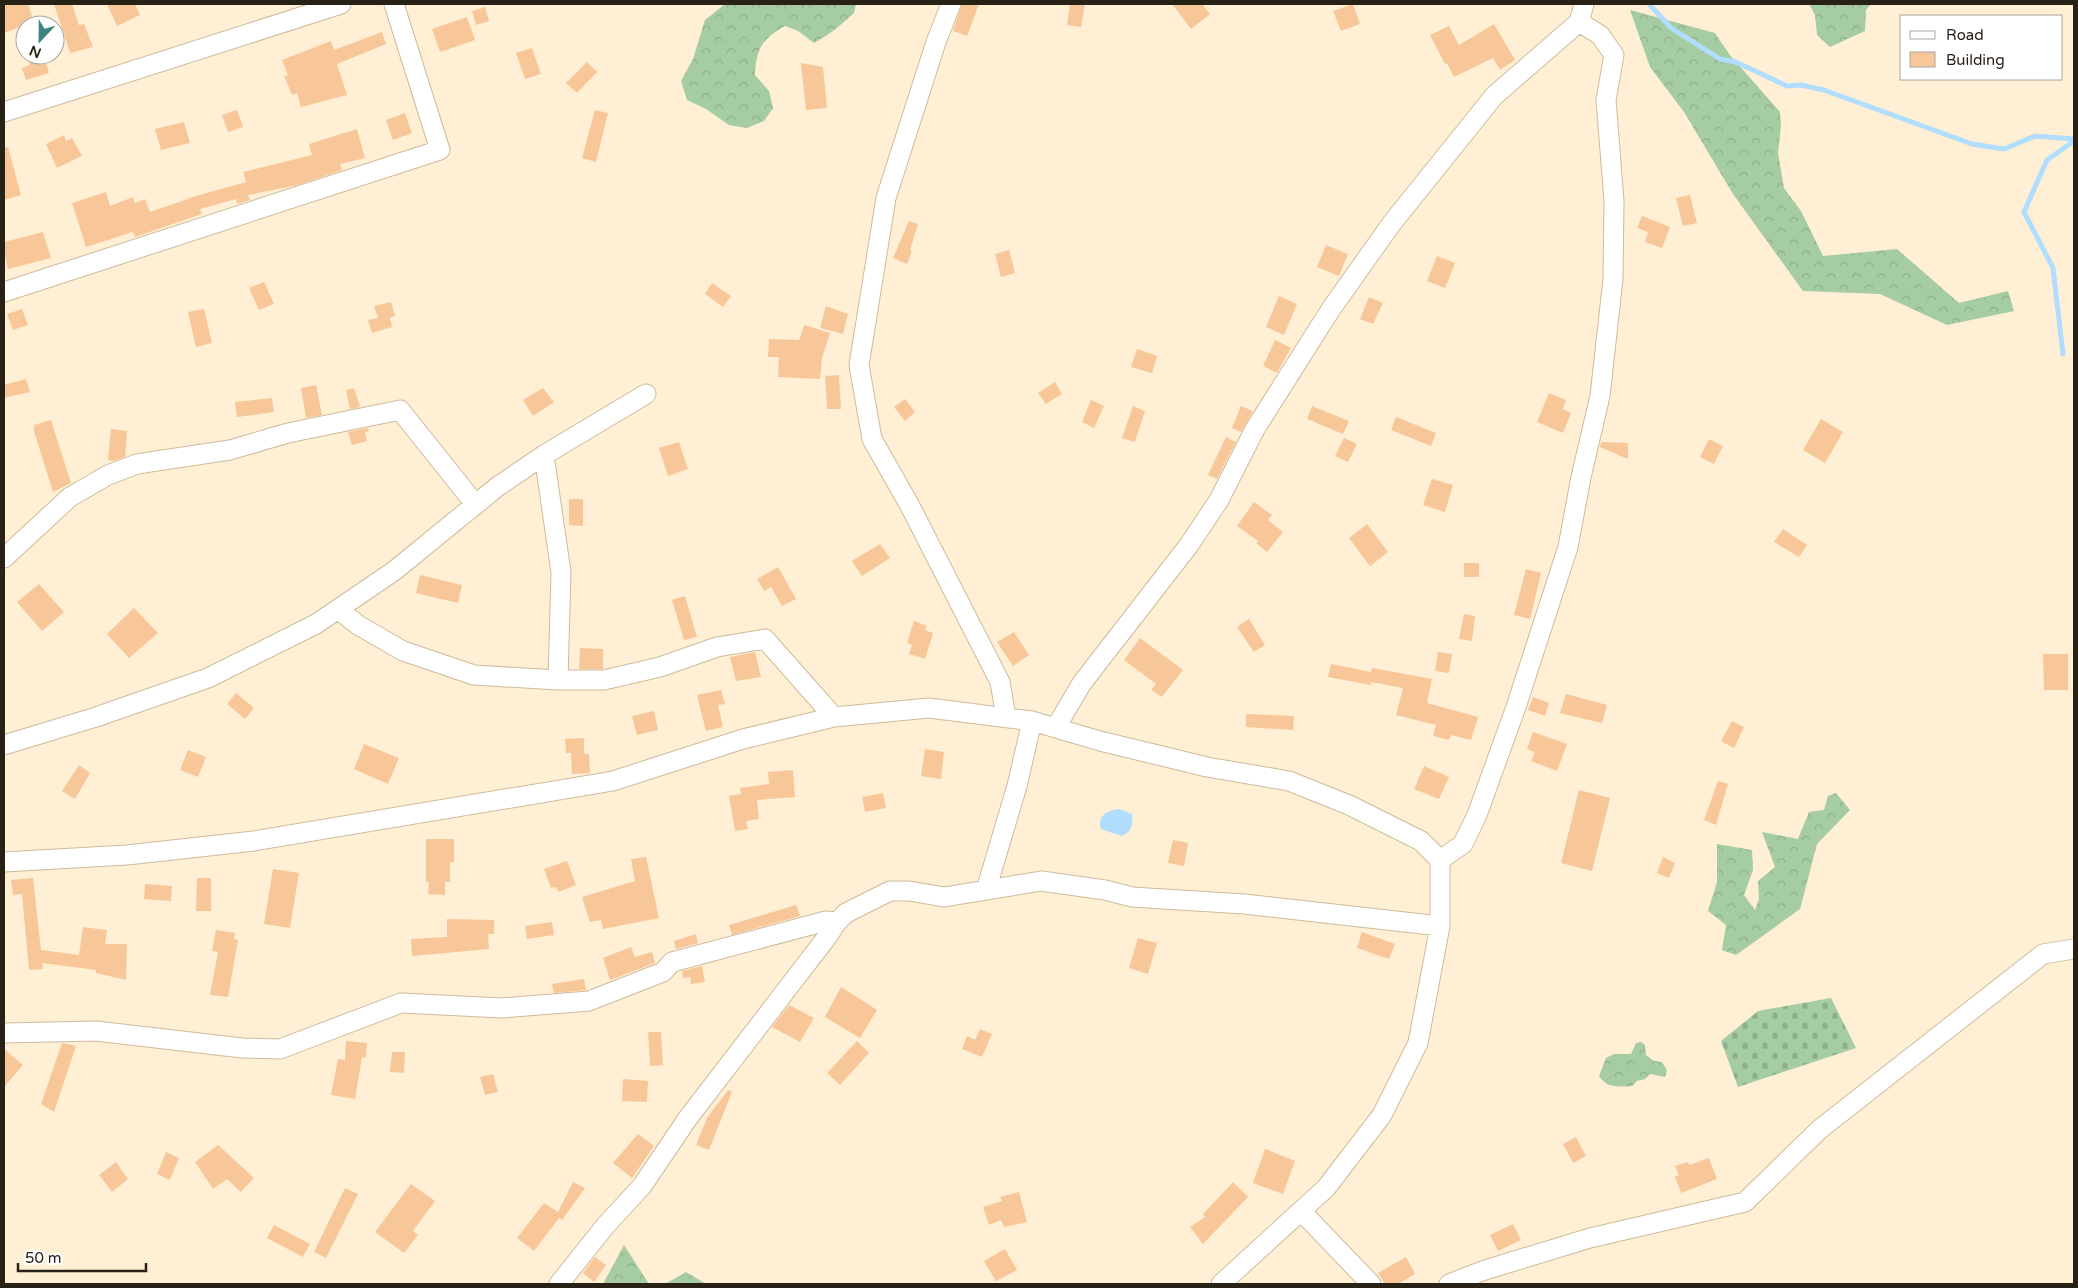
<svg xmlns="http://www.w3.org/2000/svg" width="2078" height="1288" font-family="'Varela Round',sans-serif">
<defs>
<pattern id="forest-crowns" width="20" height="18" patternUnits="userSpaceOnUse" patternTransform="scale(1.25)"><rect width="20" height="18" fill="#a5cca3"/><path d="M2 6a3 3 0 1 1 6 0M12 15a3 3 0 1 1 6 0" fill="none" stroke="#8eaf8b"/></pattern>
<pattern id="cemetery-stones" width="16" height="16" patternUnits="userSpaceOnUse" patternTransform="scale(1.25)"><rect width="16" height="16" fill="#a5cca3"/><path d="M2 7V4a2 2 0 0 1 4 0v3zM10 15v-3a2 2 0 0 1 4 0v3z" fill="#8eaf8b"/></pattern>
</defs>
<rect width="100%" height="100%" fill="#ffefd4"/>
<path fill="url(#forest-crowns)" d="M725,4h131l-2,9c-12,11 -25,22 -40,30l-16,-12 -13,-5c-23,13 -29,23 -30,49l14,16 4,17 -9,13 -17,7 -18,-3 -23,-16 -19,-9 -6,-19 12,-22 12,-39z
M1809,4h62l-5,6 -1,21 -35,16 -13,-12 -2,-20z
M1630,10l85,23 14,21 51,58 1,14 -3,27 6,35 17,23 22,45 74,-7 62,54 49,-12 6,20 -67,14 -67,-31 -77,-3 -70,-97 -49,-82 -34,-45z
M1836,793l14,17 -33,34 -17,65 -64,46 -14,-5 4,-25 -18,-14 9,-29v-38l35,6 1,20 -9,25 11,15 4,-11 -1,-18 17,-14 -13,-35 36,7 11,-27 15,-2 4,-14z
M1641,1042l4,3 1,10 8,6 8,1 5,8 -2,7 -15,-3 -5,5 -8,2 -5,5c-13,1 -25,2 -33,-10l7,-18 8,-4h17l5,-11z
M624,1245l25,39h-46z
M686,1272l20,12h-41z"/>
<path fill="url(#cemetery-stones)" d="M1831,998l25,50 -118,39 -17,-46 37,-30z"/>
<path fill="#b1ddff" d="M1119,809l13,5c1,9 0,19 -11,22l-20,-7c-4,-14 6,-18 18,-20z"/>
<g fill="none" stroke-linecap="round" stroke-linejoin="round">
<path stroke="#b1ddff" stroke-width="5" d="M1649,4l22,24 49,31 16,3 51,24 14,-1 23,5 148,54 32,5 31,-13 39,3
M2063,354l-10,-86 -29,-56 23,-52 27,-19"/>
</g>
<path fill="#f8c799" d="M4,4h24l7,21h-10l-21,8z
M54,4h18l7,21 5,-1 9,23 -23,6z
M107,4h28l5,11 -23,11z
M962,4h17l-12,32 -14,-5z
M1070,4h15l-4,23 -14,-2z
M1172,4h30l8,10 -19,15z
M1353,4l7,20 -19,7 -8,-20z
M485,7l4,14 -13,4 -4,-14z
M467,17l8,23 -35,12 -8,-23z
M1494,24l21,36 -15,10 -7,-12 -39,19 -7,-14 -2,1 -15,-29 19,-9 10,19z
M382,32l4,12 -49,20 10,31 -46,12 -4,-14 -5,2 -8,-19 4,-1 -6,-15 49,-19 3,9z
M532,48l9,26 -16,5 -9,-26z
M27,55h17l5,18 -23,7 -4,-12 8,-3z
M587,62l10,10 -20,21 -11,-10z
M801,63l22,4 4,41 -21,2z
M237,110l6,17 -15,5 -6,-17z
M595,110l13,3 -12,49 -14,-4z
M405,113l7,20 -19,7 -7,-20z
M184,122l6,21 -29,7 -6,-21z
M357,129l8,29 -25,6 2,6 -44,15 -50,10 2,5 -13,4 -1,-5 -36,10 2,5 -67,23 -2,-5 -47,15 -14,-44 34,-11 4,14 23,-9 2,6 10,-4 5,13 46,-16 50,-14 -3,-10 69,-17 -3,-11z
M64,135l2,6 6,-3 10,18 -25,12 -11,-24z
M8,147l13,48 -17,5v-52z
M1690,195l7,28 -14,3 -7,-28z
M1642,216l28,11 -8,21 -17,-6 3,-10 -11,-4z
M909,221l9,3 -8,26 2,1 -5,13 -14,-6z
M43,232l8,26 -43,11 -4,-17v-10z
M1326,245l22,9 -9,22 -22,-9z
M1009,250l6,23 -14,4 -6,-23z
M1437,256l18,7 -10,25 -18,-7z
M264,282l10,22 -15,6 -10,-22z
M712,283l19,13 -8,11 -18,-13z
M1279,296l18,8 -13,31 -18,-8z
M1369,297l14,6 -10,21 -13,-5z
M391,302l4,14 -5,2 2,9 -20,6 -4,-13 10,-2 -4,-12z
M826,306l22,8 -5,20 -23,-6z
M22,309l6,16 -15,5 -6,-16z
M204,309l8,34 -16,4 -8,-35z
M804,325l26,8 -8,25 -2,21 -42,-2 1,-20h-11l1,-18 30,1z
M1275,340l16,8 -14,25 -14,-7z
M1137,349l20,7 -5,17 -21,-6z
M839,375l2,34h-14l-2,-33z
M26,379l4,13 -26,6v-13z
M1055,382l7,12 -16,10 -8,-11z
M316,385l6,30 -16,3 -5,-30z
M354,388l6,19 -10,2 -4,-19z
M543,388l11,14 -21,14 -10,-16z
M1549,393l17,7 -3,9 8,4 -8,20 -26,-11z
M272,398l2,14 -37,5 -2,-15z
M905,399l10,13 -10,9 -11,-14z
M1091,400l13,6 -10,22 -12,-6z
M1133,406l12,5 -10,31 -13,-4z
M1241,406l12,5 -12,21 -9,-4z
M1312,406l37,15 -6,13 -36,-15z
M1396,417l40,16 -5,13 -40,-16z
M1821,419l22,13 -18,31 -22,-13z
M51,420l20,63 -18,9 -19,-61v-6z
M368,428l1,3 -4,1 2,9 -15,4 -4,-13z
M111,429l16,2 -2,26 -12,4 -5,-1z
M1226,437l10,5 -19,37 -9,-4z
M1344,438l13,6 -9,18 -13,-6z
M1709,439l14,7 -9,18 -14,-7z
M679,442l9,27 -20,7 -9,-28z
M1601,442l27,1v16l-28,-12z
M1432,479l21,6 -8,27 -22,-7z
M569,499h14v27l-14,-1z
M1254,502l18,13 -4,5 15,12 -16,20 -11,-9 2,-2 -21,-15z
M1367,524l21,28 -18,14 -21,-28z
M1783,529l24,16 -8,12 -25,-15z
M880,544l10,14 -28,18 -10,-15z
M1464,563h15v14h-15z
M778,567l18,32 -14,7 -11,-19 -7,4 -7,-12z
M1526,569l15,4 -11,46 -16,-4z
M420,575l42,10 -4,18 -42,-10z
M39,584l25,28 -22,19 -25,-29z
M685,596l12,41 -13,3 -12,-40z
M134,608l24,25 -29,25 -22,-24z
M1464,614l11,2 -3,25 -13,-2z
M1249,619l16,26 -11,7 -17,-25z
M914,621l13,5 -2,4 8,3 -8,26 -16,-5 3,-9 -5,-2z
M1014,632l15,23 -16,11 -16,-24z
M1140,638l43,32 -21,27 -11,-7 5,-6 -32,-24z
M580,648l23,1v20h-24z
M755,652l6,25 -25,4 -6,-24z
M1438,652l14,2 -3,19 -14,-2z
M2043,654h25v36h-24z
M1331,664l40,8 1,-4 60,11 -5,24 51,14 -7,23 -20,-5 -2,5 -16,-4 3,-11 -40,-10 7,-27 -32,-6v3l-43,-8z
M721,690l4,14 -7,1 5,22 -17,4 -9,-36z
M236,693l18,15 -9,11 -18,-15z
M1566,694l41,11 -5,18 -42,-10z
M1533,697l16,6 -4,13 -17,-6z
M654,711l4,19 -21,5 -5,-19z
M1246,714l48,2 -1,14 -47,-3z
M1732,721l12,6 -10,21 -13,-7z
M1533,732l34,12 -10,27 -26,-10 4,-9 -8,-3z
M584,738v16h5l1,19 -18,1 -1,-21h-5l-1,-14z
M364,744l35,14 -11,26 -34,-15z
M925,749l19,3 -3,27 -20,-3z
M188,750l18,7 -8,20 -18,-7z
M79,765l11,8 -15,26 -13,-8z
M1424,766l25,11 -10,22 -25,-10z
M793,770l2,27 -38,3 2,19 -13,2 2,8 -13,2 -6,-35 12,-2 -1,-6 29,-4 -1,-12z
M1718,781l10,3 -12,41 -12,-5z
M1579,790l31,8 -18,73 -31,-8z
M883,793l3,15 -21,4 -3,-15z
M426,839h28v23h-4v20h-5v13l-17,-1 1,-12h-3z
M1173,840l15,3 -4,23 -16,-3z
M646,857l13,61 -56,11 -2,-9 -11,2 -8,-25 53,-16 -4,-22z
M1663,857l12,6 -6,15 -12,-5z
M567,861l9,24 -18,7 -2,-5 -5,1 -7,-19z
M273,869l26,4 -9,55 -26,-4z
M33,878l8,72 38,5 4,-28 24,3 -2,14h22l-1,36 -30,-7v-3l-54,-7 1,6 -14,1 -7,-76 -9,1 -2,-15z
M197,878h14v33h-15z
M145,884l27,2 -1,15 -27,-2z
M796,905l4,11 -68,19 -3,-10z
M447,919l47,1v14h-6l1,15 -77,7 -1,-17 36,-2z
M552,922l2,13 -27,4 -2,-13z
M216,930l19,3 -1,6 4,1 -10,57 -18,-2 8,-43 -6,-1z
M1362,932l33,12 -6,15 -32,-11z
M696,934l2,9 -22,6 -2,-8z
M1138,938l19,5 -9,31 -19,-6z
M631,947l4,10 17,-5 3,11 -45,17 -7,-22z
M702,966l3,16 -14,2 -1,-7 -7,1 -1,-7z
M584,979l2,11 -32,3 -2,-9z
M841,987l36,23 -17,28 -35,-21z
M789,1005l25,13 -14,24 -28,-15z
M980,1029l12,5 -10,23 -20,-8 5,-13 8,4z
M648,1032h13l2,33 -13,1z
M346,1041l21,2 -1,15 -4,-1 -7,42 -24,-4 7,-36 7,1z
M857,1041l12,12 -29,32 -13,-12z
M62,1043l14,3 -22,66 -13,-8z
M4,1049l19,16 -19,22z
M392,1052h13l-1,21 -14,-1z
M493,1074l5,18 -13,3 -5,-18z
M623,1079l25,2 -1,21 -25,-1z
M728,1090l4,2 -23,58 -13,-5 11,-27z
M638,1134l16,12 -22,32 -19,-15z
M1576,1137l10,19 -13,7 -10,-19z
M218,1145l36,33 -13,14 -14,-13 -14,10 -18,-27z
M1265,1149l30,12 -12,33 -30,-11z
M166,1152l13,6 -9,22 -13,-6z
M1709,1158l8,21 -36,14 -6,-16 4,-2 -4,-9 13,-4 1,3z
M116,1162l12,17 -16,13 -13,-17z
M573,1182l12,6 -23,32 -3,-2 -25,33 -17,-13 27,-35 14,9z
M1233,1182l15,15 -45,47 -13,-17 15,-10 -2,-3z
M411,1184l24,17 -22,30 5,4 -14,18 -29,-21z
M345,1188l13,6 -32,64 -12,-6z
M1019,1192l8,30 -23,5 -3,-7 -12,5 -6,-18 19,-6 -2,-4z
M1513,1224l8,16 -23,11 -8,-16z
M274,1225l36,19 -7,13 -36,-19z
M1005,1249l12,21 -21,11 -12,-20z
M595,1257l11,8 -12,17 -11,-9z
M1406,1257l9,17 -17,10h-13l-7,-11z"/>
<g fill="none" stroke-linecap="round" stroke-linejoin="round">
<g stroke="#cebb9b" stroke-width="21">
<path id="street" d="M951,4l-15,38 -50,156 -27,167 13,74 38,67 90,176 6,35
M4,112l337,-108
M4,292l436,-142 -46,-146
M544,455l17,117 -3,108
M4,558l66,-61 38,-22 29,-11 93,-14 58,-17 112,-23 75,94
M338,609l20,16 45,26 71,24 84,5h46l56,-13 57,-20 48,-8 69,78
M1056,727l26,-44 107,-138 30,-45 36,-71 76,-120 61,-86 102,-127 85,-74 5,-18
M4,745l92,-28 112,-39 108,-54 78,-53 103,-84 47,-32 102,-61
M1440,860l23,-16 14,-29 39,-108 52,-160 13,-70 19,-81 13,-117 1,-78 -8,-101 8,-45 -14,-20 -21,-13
M4,862l123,-7 127,-14 359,-60 130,-42 91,-22 95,-9 103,13 68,20 107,26 82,14 60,24 72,36 19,19v66l-22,117 -36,72 -56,73 -105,96
M986,890l31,-104 15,-65
M837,922l9,-9 44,-22h19l35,6 97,-16 64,9 27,7 112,7 196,22
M4,1033l92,-2 146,17 38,1 121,-46 101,5 87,-7 74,-29 9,-10 154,-41 11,1 -10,15 -139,181 -46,68 -36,39 -47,59
M1302,1212l69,72
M1449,1284l36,-14 105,-32 155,-36 75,-73 223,-175 31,-5"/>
</g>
<use href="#street" stroke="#fff" stroke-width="19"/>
</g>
<rect width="2078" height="1288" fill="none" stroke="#282115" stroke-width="10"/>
<rect x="1900" y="15" width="162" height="65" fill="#ffffff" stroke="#a9a6a1"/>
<rect x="1910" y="31" width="25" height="8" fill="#ffffff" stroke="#a9a6a1"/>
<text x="1946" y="40" font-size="15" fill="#282115">Road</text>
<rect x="1910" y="52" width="25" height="15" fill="#f8c799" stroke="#a9a6a1"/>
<text x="1946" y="65" font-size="15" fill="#282115">Building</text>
<g transform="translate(40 40) rotate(202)"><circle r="24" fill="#ffffff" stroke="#a9a6a1"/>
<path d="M0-4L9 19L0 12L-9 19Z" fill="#3e857f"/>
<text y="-8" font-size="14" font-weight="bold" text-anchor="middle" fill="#282115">N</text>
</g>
<path d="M18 1263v8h128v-8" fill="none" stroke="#282115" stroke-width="2.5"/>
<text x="25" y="1263" font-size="15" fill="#282115" stroke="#ffffff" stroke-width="4" paint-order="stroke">50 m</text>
</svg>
